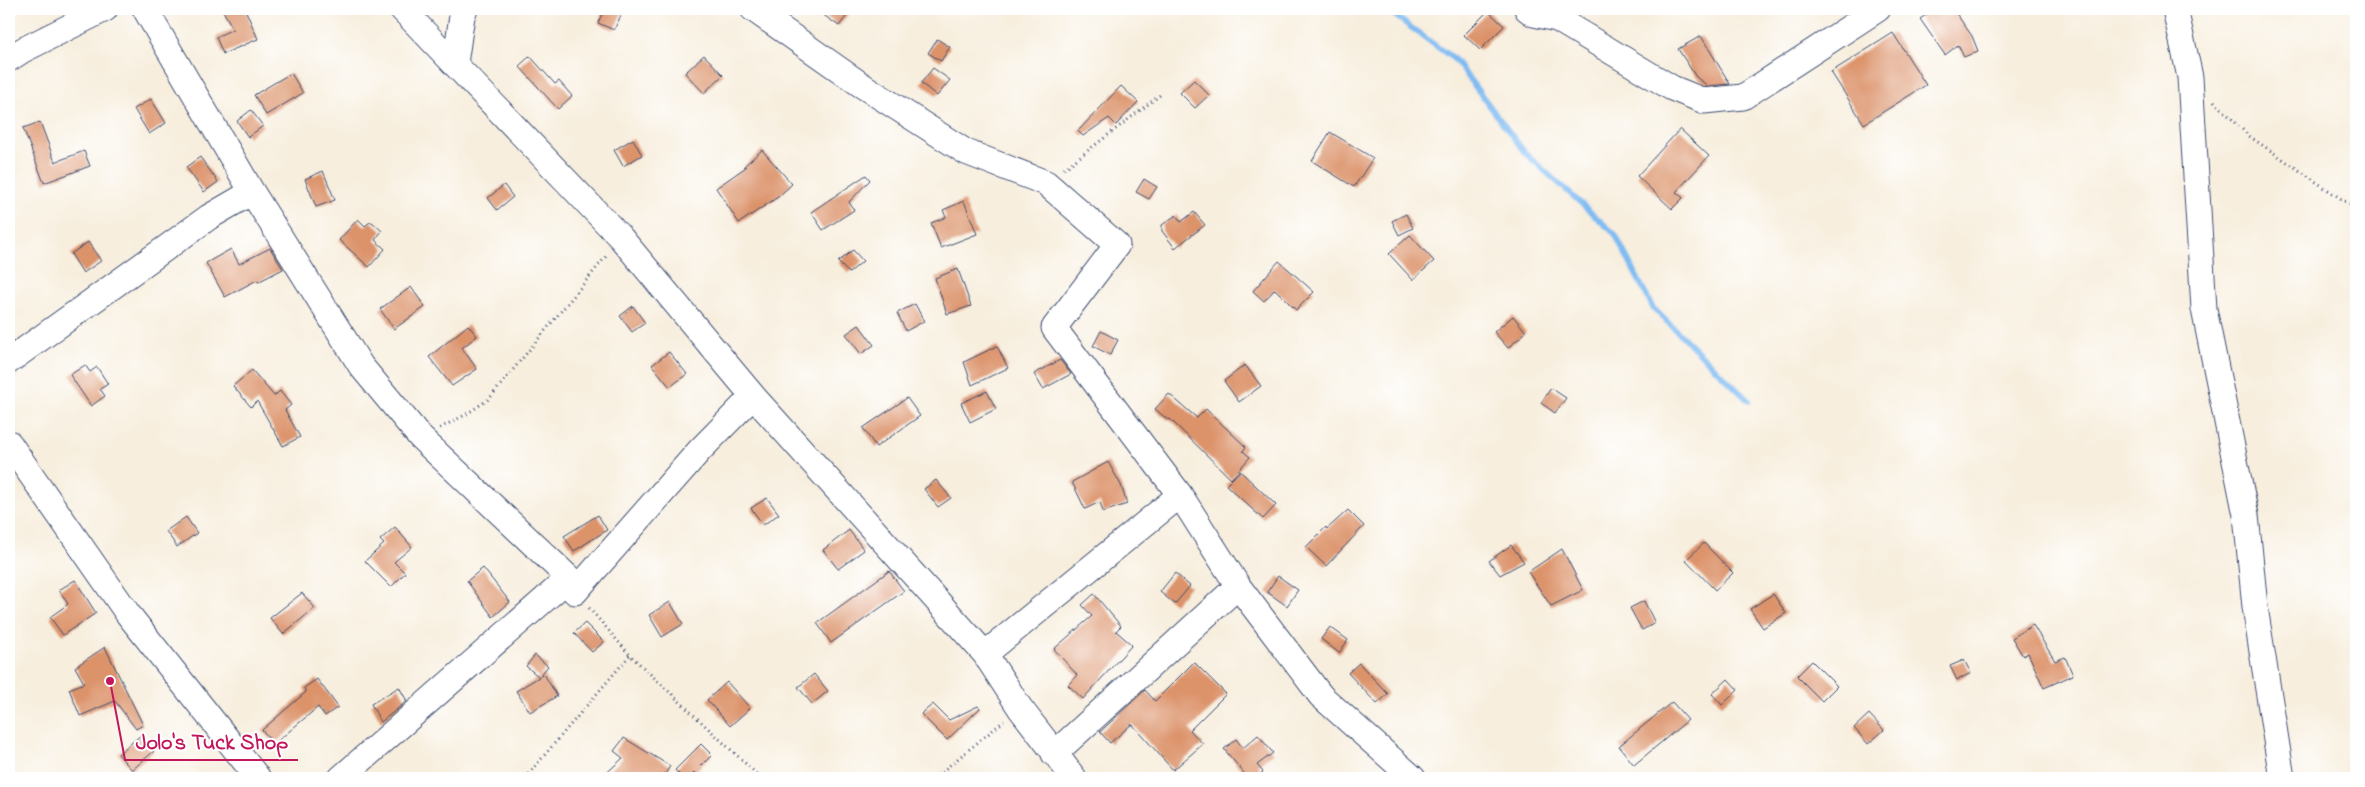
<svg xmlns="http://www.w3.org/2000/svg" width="2365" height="787" font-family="'Indie Flower',sans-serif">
<rect width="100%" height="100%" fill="#fff"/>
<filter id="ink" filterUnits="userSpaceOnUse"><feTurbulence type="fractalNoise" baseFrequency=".02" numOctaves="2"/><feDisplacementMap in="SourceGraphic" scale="10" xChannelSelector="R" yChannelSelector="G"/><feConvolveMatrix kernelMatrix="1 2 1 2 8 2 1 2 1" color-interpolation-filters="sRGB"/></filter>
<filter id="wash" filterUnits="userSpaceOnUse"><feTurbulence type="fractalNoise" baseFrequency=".0096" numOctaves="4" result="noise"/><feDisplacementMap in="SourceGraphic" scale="20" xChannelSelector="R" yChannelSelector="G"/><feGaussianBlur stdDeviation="1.12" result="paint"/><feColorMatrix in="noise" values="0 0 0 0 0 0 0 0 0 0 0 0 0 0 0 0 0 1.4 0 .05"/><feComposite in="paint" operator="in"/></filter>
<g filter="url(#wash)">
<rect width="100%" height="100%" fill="#f7eedd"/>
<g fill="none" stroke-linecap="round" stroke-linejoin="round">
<path stroke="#80bcf2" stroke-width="5.5" d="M1386,9l69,51 71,94 89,80 38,74 96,93"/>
</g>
<g id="blocks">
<path fill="#dc936b" d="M222,9h23l13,30 -35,15 -7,-17 17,-8z
M604,9h20l-10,21 -16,-7z
M815,9h37l-13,17z
M1935,9h18l19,27 6,15 -14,6 -6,-12 -13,10 -25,-36z
M1488,11l16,15 -24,24 -16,-15z
M1893,33l33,52 -62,39 -33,-52z
M1701,36l29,48 -22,2 -12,-9 -18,-28z
M937,39l13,8 -9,14 -13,-8z
M704,55l19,20 -19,18 -19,-20z
M530,56l25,28 4,-3 13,15 -14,13 -39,-43z
M933,68l17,12 -13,16 -16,-13z
M291,73l12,20 -37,22 -12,-20z
M1194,80l15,15 -14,13 -15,-15z
M1121,86l17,16 -22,23 -7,-7 -26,18 -5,-5z
M151,99l15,24 -17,11 -15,-25z
M251,110l12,16 -15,11 -11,-16z
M40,122l15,40 29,-11 6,15 -46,17 -21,-55z
M1680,129l29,27 -33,36 7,6 -11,11 -35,-33z
M1330,132l43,26 -19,29 -42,-26z
M633,139l9,16 -19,11 -9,-16z
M762,150l30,34 -14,13 -39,26 -23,-35 30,-21 -2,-1z
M200,157l18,25 -14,10 -18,-25z
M323,171l12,29 -19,7 -11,-28z
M866,175l4,5 -21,22 5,8 -31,20 -12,-18z
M1144,179l13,8 -8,12 -13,-7z
M504,185l9,12 -16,13 -9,-12z
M964,201l13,33 -36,14 -10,-25 15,-6 -3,-7z
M1194,212l11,13 -30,23 -13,-17v-6l14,-10 5,7z
M1406,214l7,14 -14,7 -7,-14z
M358,219l7,7 5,-4h2l10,9 -7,9 10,9 -16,18 -30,-27z
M1410,235l24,26 -21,19 -24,-26z
M88,242l13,19 -18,12 -12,-19z
M270,248l13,21 -25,13 -1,-2 -32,17 -19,-34 25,-14 8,15z
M853,250l10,11 -14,12 -11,-11z
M1279,261l35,31 -18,18 -21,-21 -11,12 -11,-10z
M958,269l13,37 -24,8 -12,-36z
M411,287l14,20 -31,22 -14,-20z
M915,304l9,17 -18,10 -9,-18z
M633,306l12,17 -13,9 -12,-16z
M1513,316l13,16 -18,16 -14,-16z
M468,325l9,11 -15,12 15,21 -25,17 -23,-29z
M859,325l15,20 -13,9 -15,-20z
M1101,331l17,9 -8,15 -17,-9z
M997,346l11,22 -36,17 -8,-23z
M669,352l18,22 -17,13 -18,-22z
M1060,360l11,14 -28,15 -9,-15z
M85,365l5,7 7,-5 11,17 -8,5 5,7 -14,10 -21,-31z
M1245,365l16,21 -22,16 -15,-21z
M252,370l22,26 6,-5 11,14 -6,5 15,27 -17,9 -26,-45 -6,6 -18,-21z
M1551,388l15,10 -11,15 -14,-10z
M987,391l9,18 -26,13 -9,-19z
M1169,394l28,24 9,-9 40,38 -3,4 7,6 -19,22 -61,-60 -2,1 -13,-11z
M907,398l13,18 -44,31 -13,-19z
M1108,462l13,23 6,19 -24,8 -3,-10 -15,7 -13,-27z
M1240,471l36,34 -13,14 -37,-34z
M936,480l15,18 -13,9 -14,-18z
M767,498l12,16 -16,11 -12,-17z
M1348,510l16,16 -38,40 -20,-19 20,-20 1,2z
M598,515l9,15 -33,21 -10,-15z
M186,517l11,16 -20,14 -11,-16z
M395,527l17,20 -18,15 11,11 -14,14 -26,-26 19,-17 -4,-4z
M849,530l15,20 -26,19 -15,-19z
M1704,543l29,30 -18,17 -29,-30z
M1511,545l13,17 -24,13 -11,-14z
M1562,549l21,41 -32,16 -23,-34z
M483,568l27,34 -17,15 -26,-36z
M889,571l15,20 -73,52 -14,-20z
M1175,573l15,13 -15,18 -15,-12z
M1278,576l20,14 -11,16 -20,-14z
M75,580l21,33 -33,22 -13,-18 18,-13 -9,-14z
M302,593l13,15 -32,26 -13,-16z
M1094,594l27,32 -5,5 16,14 -49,54 -15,-14 9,-10 -23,-26 38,-33 -10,-11z
M1773,594l13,19 -23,15 -13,-19z
M1644,601l11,22 -13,7 -12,-22z
M670,602l13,22 -21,13 -13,-22z
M585,623l19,19 -12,10 -18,-19z
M2033,625l22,36 10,-4 8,18 -29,13 -16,-35 -5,3 -11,-18z
M1330,627l18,13 -9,13 -18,-14z
M105,647l38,78 -7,4 -21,-28 -35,15 -11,-27 15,-6 -9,-16z
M535,655l13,11 -9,11 -13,-11z
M1964,660l7,13 -14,7 -7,-14z
M1812,661l25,25 -15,15 -25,-25z
M1194,662l32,32 -36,36 13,14 -30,26 -41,-46 -22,19 -10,-11 45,-42 10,11z
M1359,663l29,31 -11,10 -29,-31z
M544,674l13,22 -27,16 -14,-21z
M814,674l14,17 -16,13 -14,-17z
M317,679l21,28 -13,9 -7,-9 -44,37 -12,-14 44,-38 -2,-4z
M1728,679l10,11 -16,15 -10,-11z
M727,682l23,26 -20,18 -23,-26z
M399,687l8,14 -26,21 -10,-18z
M1672,702l16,18 -54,45 -15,-19z
M933,704l16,16 29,-14 2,2 -33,32 -26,-26z
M1869,714l15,16 -16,14 -14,-16z
M141,735l13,16 -22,19 -14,-16z
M1258,735l15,18 -16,12 6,7 -8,6h-7l-24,-29 12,-10 7,9z
M624,738l46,28 -7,12h-62l22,-20 -9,-7z
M701,744l11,11 -23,23h-6l-8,-8z"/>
</g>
</g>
<g filter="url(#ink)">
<use href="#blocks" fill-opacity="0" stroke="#3c4c71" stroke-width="1"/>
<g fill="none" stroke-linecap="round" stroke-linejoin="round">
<g stroke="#3c4c71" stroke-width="27">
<path id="minor" d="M145,9l107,183 109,174 60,72 148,140 6,14 124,-141 54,-55
M402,9l219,229 132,158 232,258 35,54 54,70
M753,9l107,75 106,68 80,31 71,62 -63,83 126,167 58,91 83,110 92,82
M1527,9l7,5 23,5 115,69 32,13 39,-4 135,-88
M2175,9l15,68 14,232 42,206 9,92 27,171
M9,59l14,-9 82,-41
M455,63l7,-47 3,-7
M9,361l200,-144 43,-25
M9,443l119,171 130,164
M985,654l195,-159
M1054,754l184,-168
M341,778l228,-200"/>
</g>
<path stroke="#3c4c71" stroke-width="3" stroke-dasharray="1 4" stroke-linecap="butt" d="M2214,101l35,35 107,73
M1064,169l96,-74
M440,428l25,-13 24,-16 119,-145
M589,608l41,47 131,123
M525,778l105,-123
M934,778l70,-57"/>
<use href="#minor" stroke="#fff" stroke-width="25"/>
</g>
</g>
<path fill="none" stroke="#c2185b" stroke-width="2" d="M110 681L125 760H298"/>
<circle fill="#c2185b" stroke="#fff" stroke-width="2" cx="110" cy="681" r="5"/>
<g font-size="22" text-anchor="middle" font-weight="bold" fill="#c2185b" stroke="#fff" stroke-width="4" stroke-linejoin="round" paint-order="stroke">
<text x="212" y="749">Jolo's Tuck Shop</text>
</g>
<rect width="2365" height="787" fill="none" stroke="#fff" stroke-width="30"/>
</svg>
